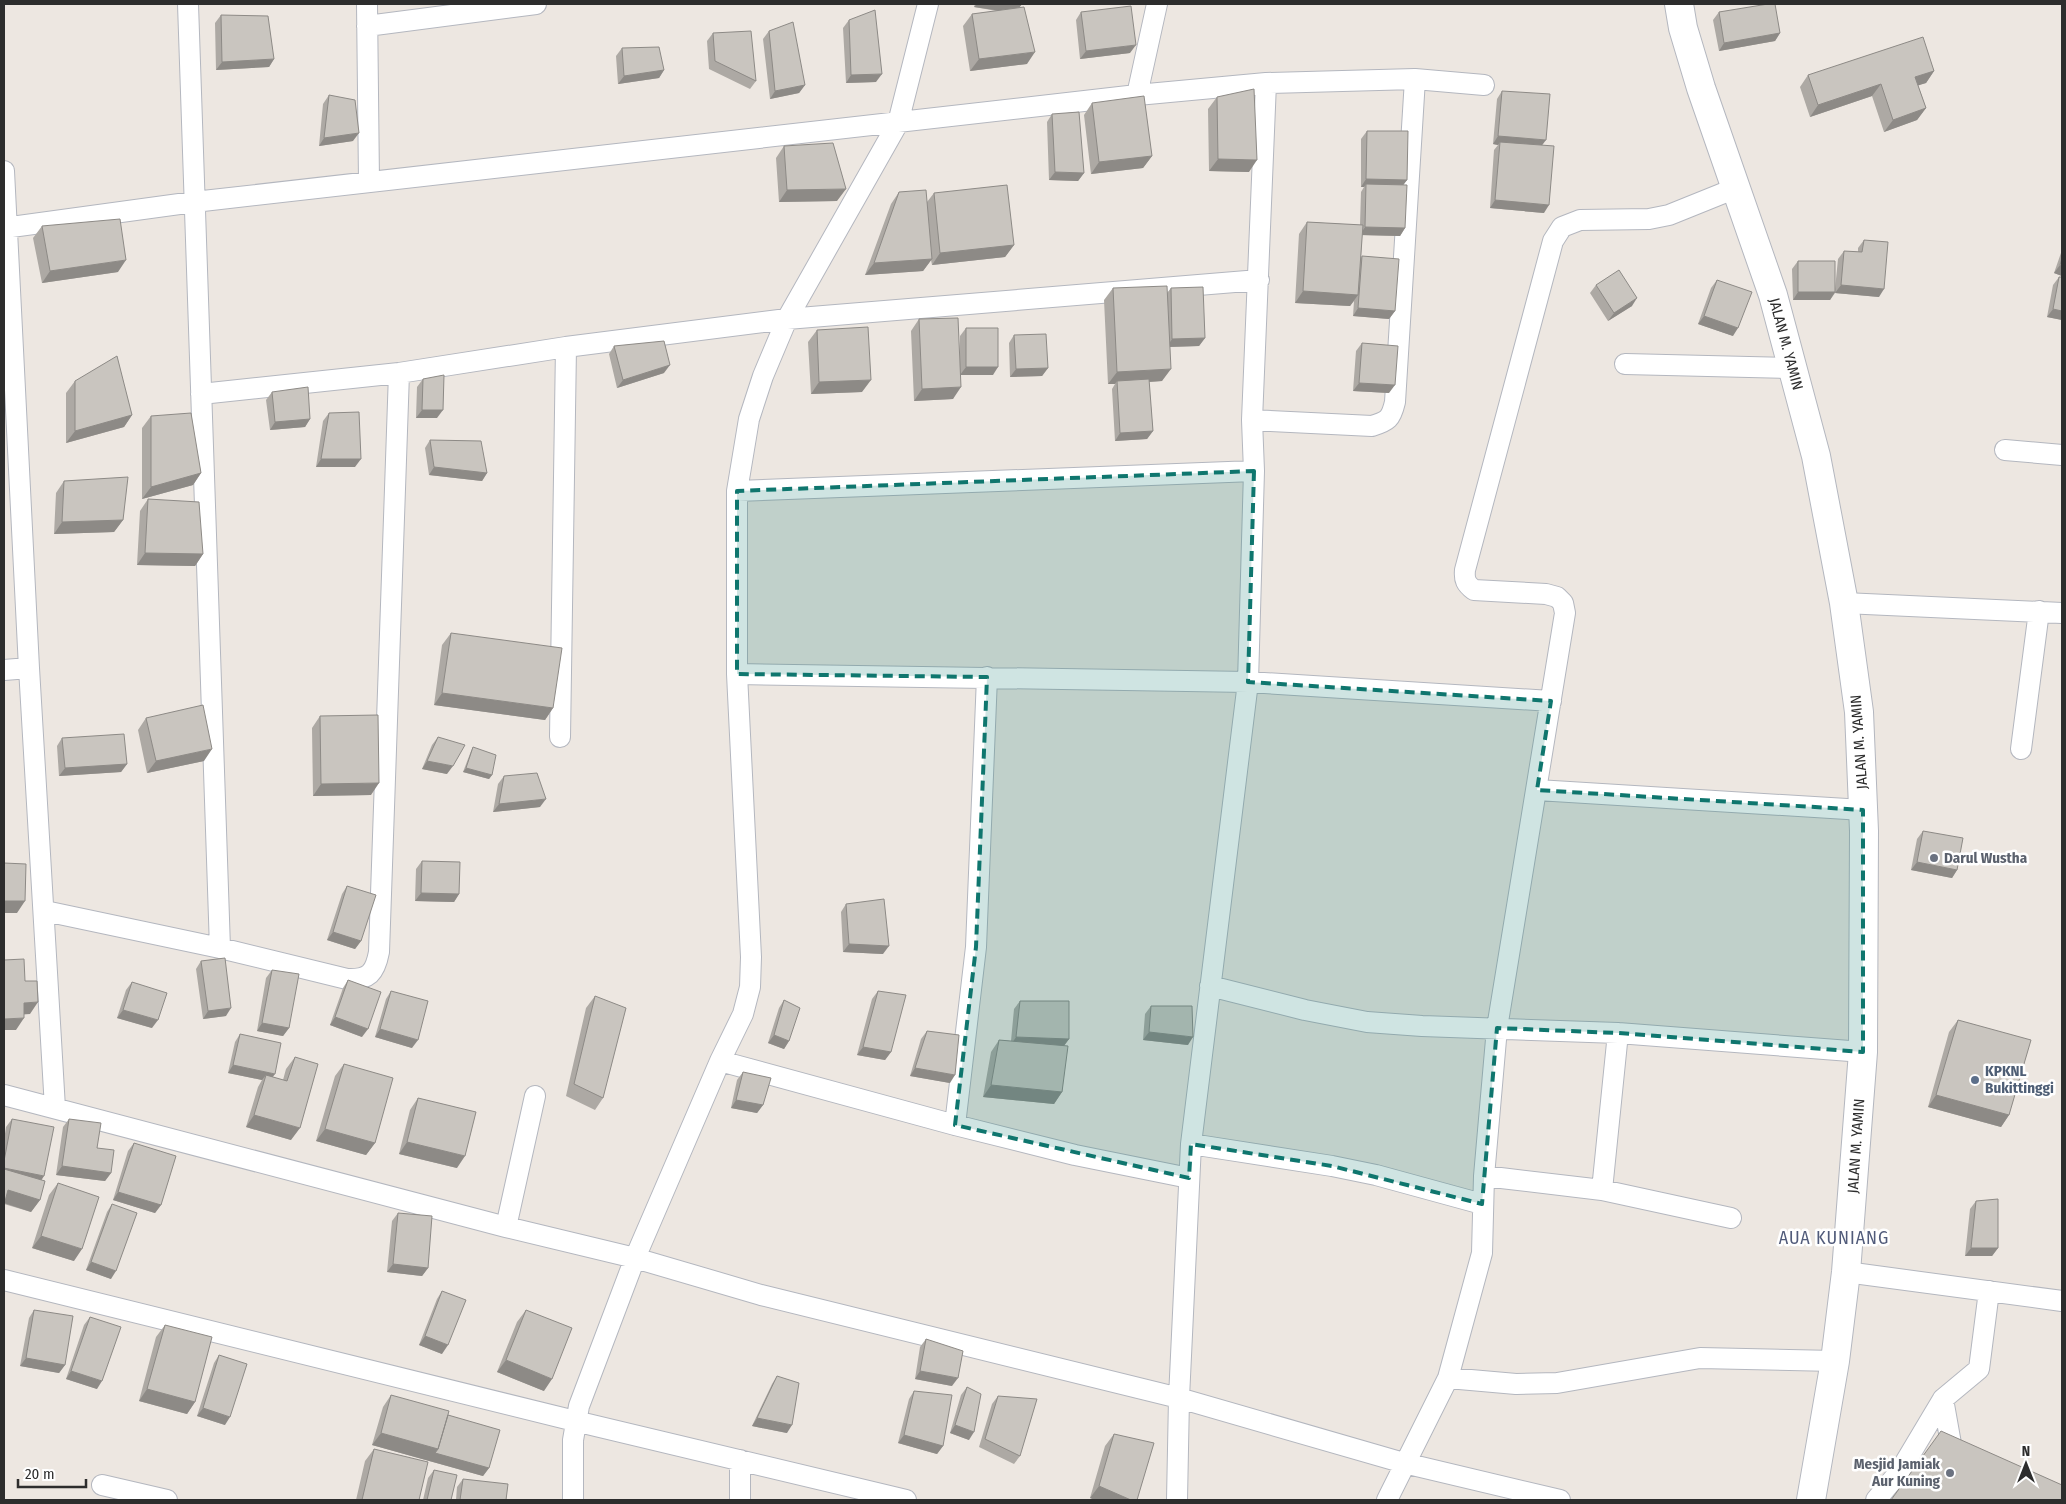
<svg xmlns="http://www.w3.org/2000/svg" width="2066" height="1504" font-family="'Fira Sans Condensed',sans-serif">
<rect width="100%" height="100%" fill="#ede7e1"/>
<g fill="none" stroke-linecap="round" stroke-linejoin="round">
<g stroke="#b4b7bf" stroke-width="22">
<path id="street" d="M188,4l32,944
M367,4l2,178
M367,26l169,-22
M1137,95l20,-91
M4,171l25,497 26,440
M4,228l190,-26 943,-107 129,-12 149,-4 69,6
M1625,364l168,4
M201,394l198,-21 167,-26 221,-28 472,-39
M1252,420l120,6c16,-5 19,-7 23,-24l20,-323
M2005,450l57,5
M737,491l517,-20
M1844,603l218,10
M4,670l25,-2
M737,674l511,8 303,19
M560,737l6,-390
M2021,749l18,-138
M1537,790l326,20
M45,911l175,37 127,31c22,1 28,-6 32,-27l20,-579
M1210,986l95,24 62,12 55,4 196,7 245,19
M720,1061l235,64 120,30 114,23
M4,1095l502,132 129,31 126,37 418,103 225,65 156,37
M955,1125l21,-178 11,-270
M1191,1144l141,22 44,9 106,29
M1484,1176l118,14 129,28
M1602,1190l16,-157
M506,1227l29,-131
M1846,1272l216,29
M4,1280l571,141 331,79
M1448,1378l68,6 41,-1 143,-25 135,3
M1960,1457l-7,-2 -10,-56 36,-30 10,-78
M740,1460v40
M102,1485l65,15
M573,1500v-60l6,-34 56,-148 85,-197 23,-47 7,-27 1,-30 -14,-283v-183l12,-72 14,-43 24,-57 111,-196 30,-119
M1177,1500l2,-102 12,-254 57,-462 6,-211 -2,-51 14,-337
M1387,1500l61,-122 34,-125 2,-77 13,-148 68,-415 -2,-10 -6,-6 -11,-3 -72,-4c-8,-6 -10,-10 -9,-20l88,-329 9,-14 18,-7 69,-1 20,-4 67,-27
M1876,1500l24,-29 43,-72"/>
</g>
<g stroke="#b4b7bf" stroke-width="30">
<path id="secondary" d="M1679,4l4,24 18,60 72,207 43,161 28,147 15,109 5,119 -1,221 -17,220 -11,89 -24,139"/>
</g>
<use href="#street" stroke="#fff" stroke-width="20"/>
<use href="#secondary" stroke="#fff" stroke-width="28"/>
</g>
<path fill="#ada9a4" d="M975,4h47l-3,4 8,56 -57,7 -7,-45 9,-12 25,-3 -23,-4z
M1081,12l49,41 -50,6 -4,-39z
M1719,12l61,21 -5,8 -56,10 -6,-31z
M221,15l53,44 -5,8 -53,3 -1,-47z
M849,20l27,62 -30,1 -3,-55z
M769,31l36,54 -6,8 -29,6 -7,-60z
M713,33l43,48 -6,8 -41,-20 -2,-28z
M622,48l42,22 -5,8 -41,6 -2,-28z
M1934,71l-8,12 -8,2 8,23 -9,12 -33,12 -12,-36 -62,21 -10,-30 8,-12z
M1502,91l40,54 2,68 -54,-5 4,-58 4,-5 -5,-1 4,-45z
M329,95l24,46 -34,5 4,-42z
M1217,97l32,75 -40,-1 -1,-62z
M1092,103l60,53 -9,12 -52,6 -7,-59z
M1052,114l32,59 -6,8 -29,-1 -2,-58z
M1367,131l40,49 -4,5 2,43 -5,8 -38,-1 -1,23 1,-2 33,55 -6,8 -36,-3 1,-15 -4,5 -55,-3 4,-69 8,-12 53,3 1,-33 3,-5h-3v-48z
M784,146l53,55 -58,1 -3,-44z
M899,192l28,10 7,-9 80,52 -9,12 -73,8 -1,-5 -8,11 -58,4 26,-71z
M42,226l76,46 -76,11 -9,-45z
M1864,240l15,57 -44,-4 -5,7h-37l-1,-31 6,-8 37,28 3,-30 6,-8 14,1v-4z
M2062,250v26l-8,-3z
M2059,277h3v43l-15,-3 6,-32z
M1717,280l16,56 -35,-12 13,-36z
M1596,285l36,21 -24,15 -18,-28z
M1113,288l54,5 4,-5 34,50 -6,8 -29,1 -8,34 -13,1 4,49 -6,8 -32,2 -3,-52 3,-5h-7l-4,-84z
M919,319l41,46v-29l6,-8 27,47h-32l-8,24 -39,2 -3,-70z
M817,330l45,62 -51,2 -3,-52z
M1014,335l34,33 -6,8 -32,1 -1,-34z
M1362,343l27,50 -36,-2 3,-40z
M614,346l50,27 -47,15 -8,-34z
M423,379l14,39h-21l1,-31z
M75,381l57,34 -8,12 -58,16v-50z
M272,392l38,27 -5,8 -35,3 -4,-30z
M329,413l26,54h-39l7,-46z
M151,416l50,57 -8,12 -51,14v-71z
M430,440l57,33 -5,8 -53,-6 -4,-27z
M64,481l59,39 -9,12 -60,2 2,-41z
M148,499l55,55 -8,12 -58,-1 3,-54z
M451,633l102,75 -8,12 -111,-15 8,-60z
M320,716l51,79 -58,1 -1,-68z
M146,718l58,43 -57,12 -9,-43z
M438,737l9,37 -25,-5 10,-24z
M62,738l65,26 -6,8 -62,4 -2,-30z
M473,747l19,28 -3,4 -26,-7 8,-21z
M504,776l36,31 -47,5 5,-28z
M1923,831l34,39 -5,8 -41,-8 6,-31z
M422,861l37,33 -5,8 -39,-1 1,-32z
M347,886l14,55 -6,8 -28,-9 15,-46z
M846,904l37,50 -40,-2 -2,-40z
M201,961l25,55 -23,3 -7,-50z
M272,970l17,58 -6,8 -26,-5 9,-53z
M348,980l14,57 -32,-12 13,-37z
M132,982l20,46 -35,-10 9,-28z
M391,991l21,57 -37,-11 11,-38z
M878,991l13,61 -6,8 -28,-5 15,-56z
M595,996l8,102 -8,12 -29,-14 20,-88z
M784,1000l5,41 -5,8 -16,-6 11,-35z
M1020,1001l49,38 -5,7 -2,46 -8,12 -71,-7 8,-45 8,-12 12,1 3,-32z
M1151,1006l37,39 -45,-5 2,-26z
M1958,1020l51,95 -8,12 -73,-20 21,-75z
M927,1031l23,52 -40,-7 11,-37z
M240,1034l32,43 11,3 3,-11 9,-12 -4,83 -45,-13 12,-40 4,-7 -34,-7 7,-31z
M344,1064l31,79 -9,12 -50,-14 19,-65z
M743,1072l20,33 -6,8 -26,-5 6,-28z
M418,1098l39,70 -58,-14 11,-44z
M12,1119l29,61 -1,20 -9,12 -27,-8v1v-65l2,-13z
M69,1119l28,29 14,25 -6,8 -49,-6 7,-48z
M134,1143l27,62 -6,8 -42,-13 15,-49z
M58,1183l16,78 -42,-13 17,-53z
M1976,1201l22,47 -6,8h-27l5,-47z
M112,1204l-1,75 -25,-9 21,-58z
M398,1213l30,55 -6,8 -35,-4 5,-51z
M442,1291v63l-23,-9 18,-46z
M34,1310l31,55 -6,8 -39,-7 9,-48z
M526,1310l18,81 -47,-19 20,-50z
M90,1317l7,72 -31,-10 18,-54z
M165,1325l30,77 -8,12 -48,-13 17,-64z
M926,1339l26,47 -37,-7 5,-32z
M219,1355l6,70 -28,-9 17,-53z
M777,1376l10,57 -35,-7 20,-42z
M967,1387l2,53 -19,-7 11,-38z
M914,1391l29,55 -6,8 -39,-11 11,-44z
M391,1395l57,20 41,53 -6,8 -111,-31 11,-38z
M998,1396l22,60 -6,8 -35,-17 13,-43z
M1114,1434l23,66h-42l-5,-2 15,-52z
M374,1449l45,51h-63l9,-39z
M434,1470l17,30h-28l5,-22z
M463,1479l43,21h-50l1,-13z"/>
<path fill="#8d8a86" d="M977,4h45l-7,9 -41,-6z
M1780,33l-5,8 -56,10 5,-8z
M1136,45l-6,8 -50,6 6,-8z
M1035,52l-8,12 -57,7 9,-12z
M274,59l-5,8 -53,3 6,-8z
M664,70l-5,8 -41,6 6,-8z
M1934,71l-8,12 -19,6 8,-12z
M882,74l-6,8 -30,1 5,-8z
M1881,84l-9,12 -62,21 8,-12z
M805,85l-6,8 -29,6 5,-8z
M1926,108l-9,12 -33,12 9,-12z
M359,133l-6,8 -34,5 5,-8z
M1498,136l48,4 -6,8 -40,-6 -2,3 -5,-1z
M1152,156l-9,12 -52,6 8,-12z
M1218,159l39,1 -8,12 -40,-1z
M1055,172l29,1 -6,8 -29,-1z
M1366,179l41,1 -6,8 -35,-4 -2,3h-3z
M846,189l-9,12 -58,1 8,-12z
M1495,200l54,5 -5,8 -54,-5z
M1365,227l40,1 -5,8 -40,-1z
M1014,245l-9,12 -73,8 8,-12z
M932,259l-9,12 -58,4 9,-12z
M126,260l-8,12 -76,11 8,-12z
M2060,265l2,1v10l-8,-3z
M1841,285l43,4 -5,8 -44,-4z
M1303,291l55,4 -8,11 -55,-3z
M1798,292h37l-5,8h-37z
M1637,298l-5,8 -24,15 6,-8z
M1358,308l37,3 -6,8 -36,-3z
M2053,309l9,2v9l-15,-3z
M1704,316l34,12 -5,8 -35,-12z
M1205,338l-6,8 -32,1 5,-8z
M670,365l-6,8 -47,15 6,-8z
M966,367h32l-5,8h-33z
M1048,368l-6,8 -32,1 6,-8z
M1171,369l-9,12 -44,3 -1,-3 -2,3h-7l9,-12z
M871,380l-9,12 -51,2 8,-12z
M1359,383l36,2 -6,8 -36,-2z
M961,387l-8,12 -39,2 8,-12z
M422,410h21l-6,8h-21z
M132,415l-8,12 -58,16 9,-12z
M310,419l-5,8 -35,3 5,-8z
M1153,431l-6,8 -32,2 5,-8z
M321,459h40l-6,8h-39z
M434,467l53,6 -5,8 -53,-6z
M201,473l-8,12 -51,14 9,-12z
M123,520l-9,12 -60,2 8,-12z
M145,553l58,1 -8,12 -58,-1z
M442,693l111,15 -8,12 -111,-15z
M212,749l-8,12 -57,12 9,-12z
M427,761l26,5 -6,8 -25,-5z
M127,764l-6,8 -62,4 6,-8z
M466,768l26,7 -3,4 -26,-7z
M379,783l-8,12 -58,1 8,-12z
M546,799l-6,8 -47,5 6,-8z
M1917,862l40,8 -5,8 -41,-8z
M421,893l38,1 -5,8 -39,-1z
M4,901h21l-8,12h-13z
M333,932l28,9 -6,8 -28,-9z
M849,944l40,2 -6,8 -40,-2z
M38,1002l-8,12 -15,1 9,-12z
M231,1008l-5,8 -23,3 5,-8z
M123,1010l35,10 -6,8 -35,-10z
M335,1017l33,12 -6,8 -32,-12z
M24,1018l-8,12h-12v-11z
M262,1023l27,5 -6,8 -26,-5z
M380,1029l38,11 -6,8 -37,-11z
M1149,1032l44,5 -5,8 -45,-5z
M774,1035l15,6 -5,8 -16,-6z
M1016,1037l53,2 -6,8 -52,-2z
M863,1047l28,5 -6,8 -28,-5z
M233,1065l42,9 -6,8 -3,-7 -4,5 -34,-7z
M915,1068l40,7 -5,8 -40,-7z
M991,1085l71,7 -8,12 -71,-7z
M1936,1095l73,20 -8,12 -73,-20z
M736,1100l27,5 -6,8 -26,-5z
M254,1115l46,13 -9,12 -45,-13z
M325,1129l50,14 -9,12 -50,-14z
M407,1142l58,14 -8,12 -58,-14z
M62,1166l49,7 -6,8 -49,-6z
M4,1168l40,8 -5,8 -35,-7z
M8,1190l32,10 -9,12 -27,-9z
M118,1192l43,13 -6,8 -42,-13z
M41,1236l41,13 -8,12 -42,-13z
M1971,1248h27l-6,8h-27z
M91,1262l25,9 -5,8 -25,-9z
M393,1264l35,4 -6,8 -35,-4z
M425,1336l23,9 -6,9 -23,-9z
M26,1358l39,7 -6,8 -39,-7z
M506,1360l46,19 -8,12 -47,-19z
M71,1371l31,10 -5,8 -31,-10z
M920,1371l38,7 -6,8 -37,-7z
M147,1389l48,13 -8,12 -48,-13z
M203,1408l27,9 -5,8 -28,-9z
M757,1418l35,7 -5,8 -35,-7z
M955,1425l19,7 -5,8 -19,-7z
M381,1433l57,16 51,19 -6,8 -111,-31z
M904,1435l39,11 -6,8 -39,-11z
M1099,1486l32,14h-36l-5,-2z"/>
<path fill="#c9c5bf" stroke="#8d8a86" d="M1768,4h7l5,29 -56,10 -5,-31z
M1131,6l5,39 -50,6 -5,-39z
M1024,7l11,45 -56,7 -7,-45z
M875,10l7,64 -31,1 -2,-55z
M221,15l47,1 6,43 -52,3z
M793,22l12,63 -30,6 -6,-60z
M751,31l5,50 -41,-20 -2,-28z
M1923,37l11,34 -19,6 11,31 -33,12 -12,-36 -63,21 -10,-30z
M659,47l5,23 -40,6 -2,-28z
M1254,89l3,71 -39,-1 -1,-62z
M1502,91l48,3 -4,46 -48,-4z
M329,95l26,5 4,33 -35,5z
M1144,96l8,60 -53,6 -7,-59z
M1079,112l5,61 -29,-1 -3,-58z
M1367,131h41l-1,49 -41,-1z
M1500,142l54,4 -5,59 -54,-5z
M833,143l13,46 -59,1 -3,-44z
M1366,184l41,1 -2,43 -40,-1z
M1007,185l7,60 -74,8 -6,-60z
M926,190l6,69 -58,4 25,-71z
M120,219l6,41 -76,11 -8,-45z
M1307,222l56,3 -5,70 -55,-4z
M1864,240l24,2 -4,47 -43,-4 3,-34 18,1z
M1362,256l37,3 -4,52 -37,-3z
M2062,258v8l-2,-1z
M1798,261h37v31h-37z
M1619,270l18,28 -23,15 -18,-28z
M2059,277h3v34l-9,-2z
M1717,280l35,12 -14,36 -34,-12z
M1167,286l4,83 -54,3 -4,-84z
M1203,287l2,51 -33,1 -1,-51z
M958,318l3,69 -39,2 -3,-70z
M868,327l3,53 -52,2 -2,-52z
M966,328h32v39h-32z
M1046,334l2,34 -32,1 -2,-34z
M664,341l6,24 -47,15 -9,-34z
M1362,343l36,3 -3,39 -36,-2z
M117,356l15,59 -57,16v-50z
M444,375l-1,35h-21l1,-31z
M1149,379l4,52 -33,2 -3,-52z
M308,387l2,32 -35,3 -3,-30z
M359,412l2,47h-40l8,-46z
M191,413l10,60 -50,14v-71z
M430,440l51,1 6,32 -53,-6z
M128,477l-5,43 -61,2 2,-41z
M148,499l51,3 4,52 -58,-1z
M451,633l111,15 -9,60 -111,-15z
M203,705l9,44 -56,12 -10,-43z
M378,715l1,68 -58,1 -1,-68z
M124,734l3,30 -62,4 -3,-30z
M438,737l27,8 -12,21 -26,-5z
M473,747l23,8 -4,20 -26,-7z
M537,773l9,26 -47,5 5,-28z
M1923,831l40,7 -6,32 -40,-8z
M422,861l38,1 -1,32 -38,-1z
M4,863l22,1 -1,37h-21z
M347,886l29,9 -15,46 -28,-9z
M884,899l5,47 -40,-2 -3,-40z
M225,958l6,50 -23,3 -7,-50z
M24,959l1,22h12l1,21 -14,1v15l-20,1v-59z
M272,970l27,4 -10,54 -27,-5z
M348,980l33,12 -13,37 -33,-12z
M132,982l35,11 -9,27 -35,-10z
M391,991l37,10 -10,39 -38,-11z
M878,991l28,4 -15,57 -28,-5z
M595,996l31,12 -23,90 -29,-14z
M784,1000l16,8 -11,33 -15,-6z
M1020,1001h49v38l-53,-2z
M1151,1006h41l1,31 -44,-5z
M1958,1020l73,20 -22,75 -73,-20z
M927,1031l32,4 -4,40 -40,-7z
M240,1034l41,9 -6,31 -42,-9z
M999,1040l69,6 -6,46 -71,-7z
M295,1057l23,7 -18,64 -46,-13 12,-40 21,6z
M344,1064l49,14 -18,65 -50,-14z
M743,1072l28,6 -8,27 -27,-5z
M418,1098l58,14 -11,44 -58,-14z
M12,1119l42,8 -10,49 -40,-8v-7z
M69,1119l32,4 -4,25 17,2 -3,23 -49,-7z
M134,1143l42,13 -15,49 -43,-13z
M4,1169l41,12 -5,19 -32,-10 -4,15z
M58,1183l41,14 -17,52 -41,-13z
M1998,1199v49h-27l5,-47z
M112,1204l25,9 -21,58 -25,-9z
M398,1213l34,3 -4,52 -35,-4z
M442,1291l24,9 -18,45 -23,-9z
M34,1310l39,6 -8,49 -39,-7z
M526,1310l46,18 -20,51 -46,-19z
M90,1317l31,10 -19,54 -31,-10z
M165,1325l47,12 -17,65 -48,-13z
M926,1339l37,12 -5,27 -38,-7z
M219,1355l28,9 -17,53 -27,-9z
M777,1376l22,7 -7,42 -35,-7z
M967,1387l14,7 -7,38 -19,-7z
M914,1391l38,4 -9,51 -39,-11z
M391,1395l58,16 -11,38 -57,-16z
M998,1396l39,3 -17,57 -35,-17z
M448,1415l52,15 -11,38 -54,-15 3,-4z
M1941,1431l121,54v15h-171z
M1114,1434l40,9 -17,57h-6l-32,-14z
M374,1449l54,13 -9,38h-57z
M434,1470l23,5 -6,25h-24z
M463,1479l45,5 -2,16h-46z"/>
<path fill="#0f766e" fill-opacity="0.2" stroke="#0f766e" stroke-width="4" stroke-dasharray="10 6" stroke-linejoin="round" d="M1254,471l-6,211 303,19 -14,89 326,20v242l-245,-19 -121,-5 -15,176 -150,-38 -141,-22 -2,34 -234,-53 21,-178 11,-270 -250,-3v-183z"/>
<g fill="#6b7280" stroke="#fff" stroke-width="2">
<circle cx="1934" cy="858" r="5"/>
<circle cx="1950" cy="1473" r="5"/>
</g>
<circle fill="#5c6f8a" stroke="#fff" stroke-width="2" cx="1975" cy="1080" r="5"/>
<g text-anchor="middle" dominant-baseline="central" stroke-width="5" stroke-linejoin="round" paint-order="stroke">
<g font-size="15" fill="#2d2d2d" stroke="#fff">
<text transform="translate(1786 344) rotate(75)">JALAN M. YAMIN</text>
<text transform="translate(1859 742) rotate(-94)">JALAN M. YAMIN</text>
<text transform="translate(1856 1146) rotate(-86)">JALAN M. YAMIN</text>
</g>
<g font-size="15" font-weight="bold" fill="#5b616d" stroke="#fff" text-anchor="start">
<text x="1944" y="858">Darul Wustha</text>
<text x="1940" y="1464" text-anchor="end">Mesjid Jamiak<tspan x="1940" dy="17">Aur Kuning</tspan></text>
</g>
<g font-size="15" font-weight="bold" fill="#4e5e75" stroke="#fff" text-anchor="start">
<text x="1985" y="1071">KPKNL<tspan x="1985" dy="17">Bukittinggi</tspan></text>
</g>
<g font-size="18" letter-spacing="1" fill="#515b7a" stroke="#fff">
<text x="1834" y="1238">AUA KUNIANG</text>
</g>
</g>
<rect width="2066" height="1504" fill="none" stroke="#2d2d2d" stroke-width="10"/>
<g transform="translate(2026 1464)" stroke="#ffffff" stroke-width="4" paint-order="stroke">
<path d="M0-4L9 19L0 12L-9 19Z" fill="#2d2d2d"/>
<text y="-8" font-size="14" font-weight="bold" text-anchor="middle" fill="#2d2d2d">N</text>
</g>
<path d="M18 1479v8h68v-8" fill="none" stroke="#2d2d2d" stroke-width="2.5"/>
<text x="25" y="1479" font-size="15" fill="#2d2d2d" stroke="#ffffff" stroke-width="4" paint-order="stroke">20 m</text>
</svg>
